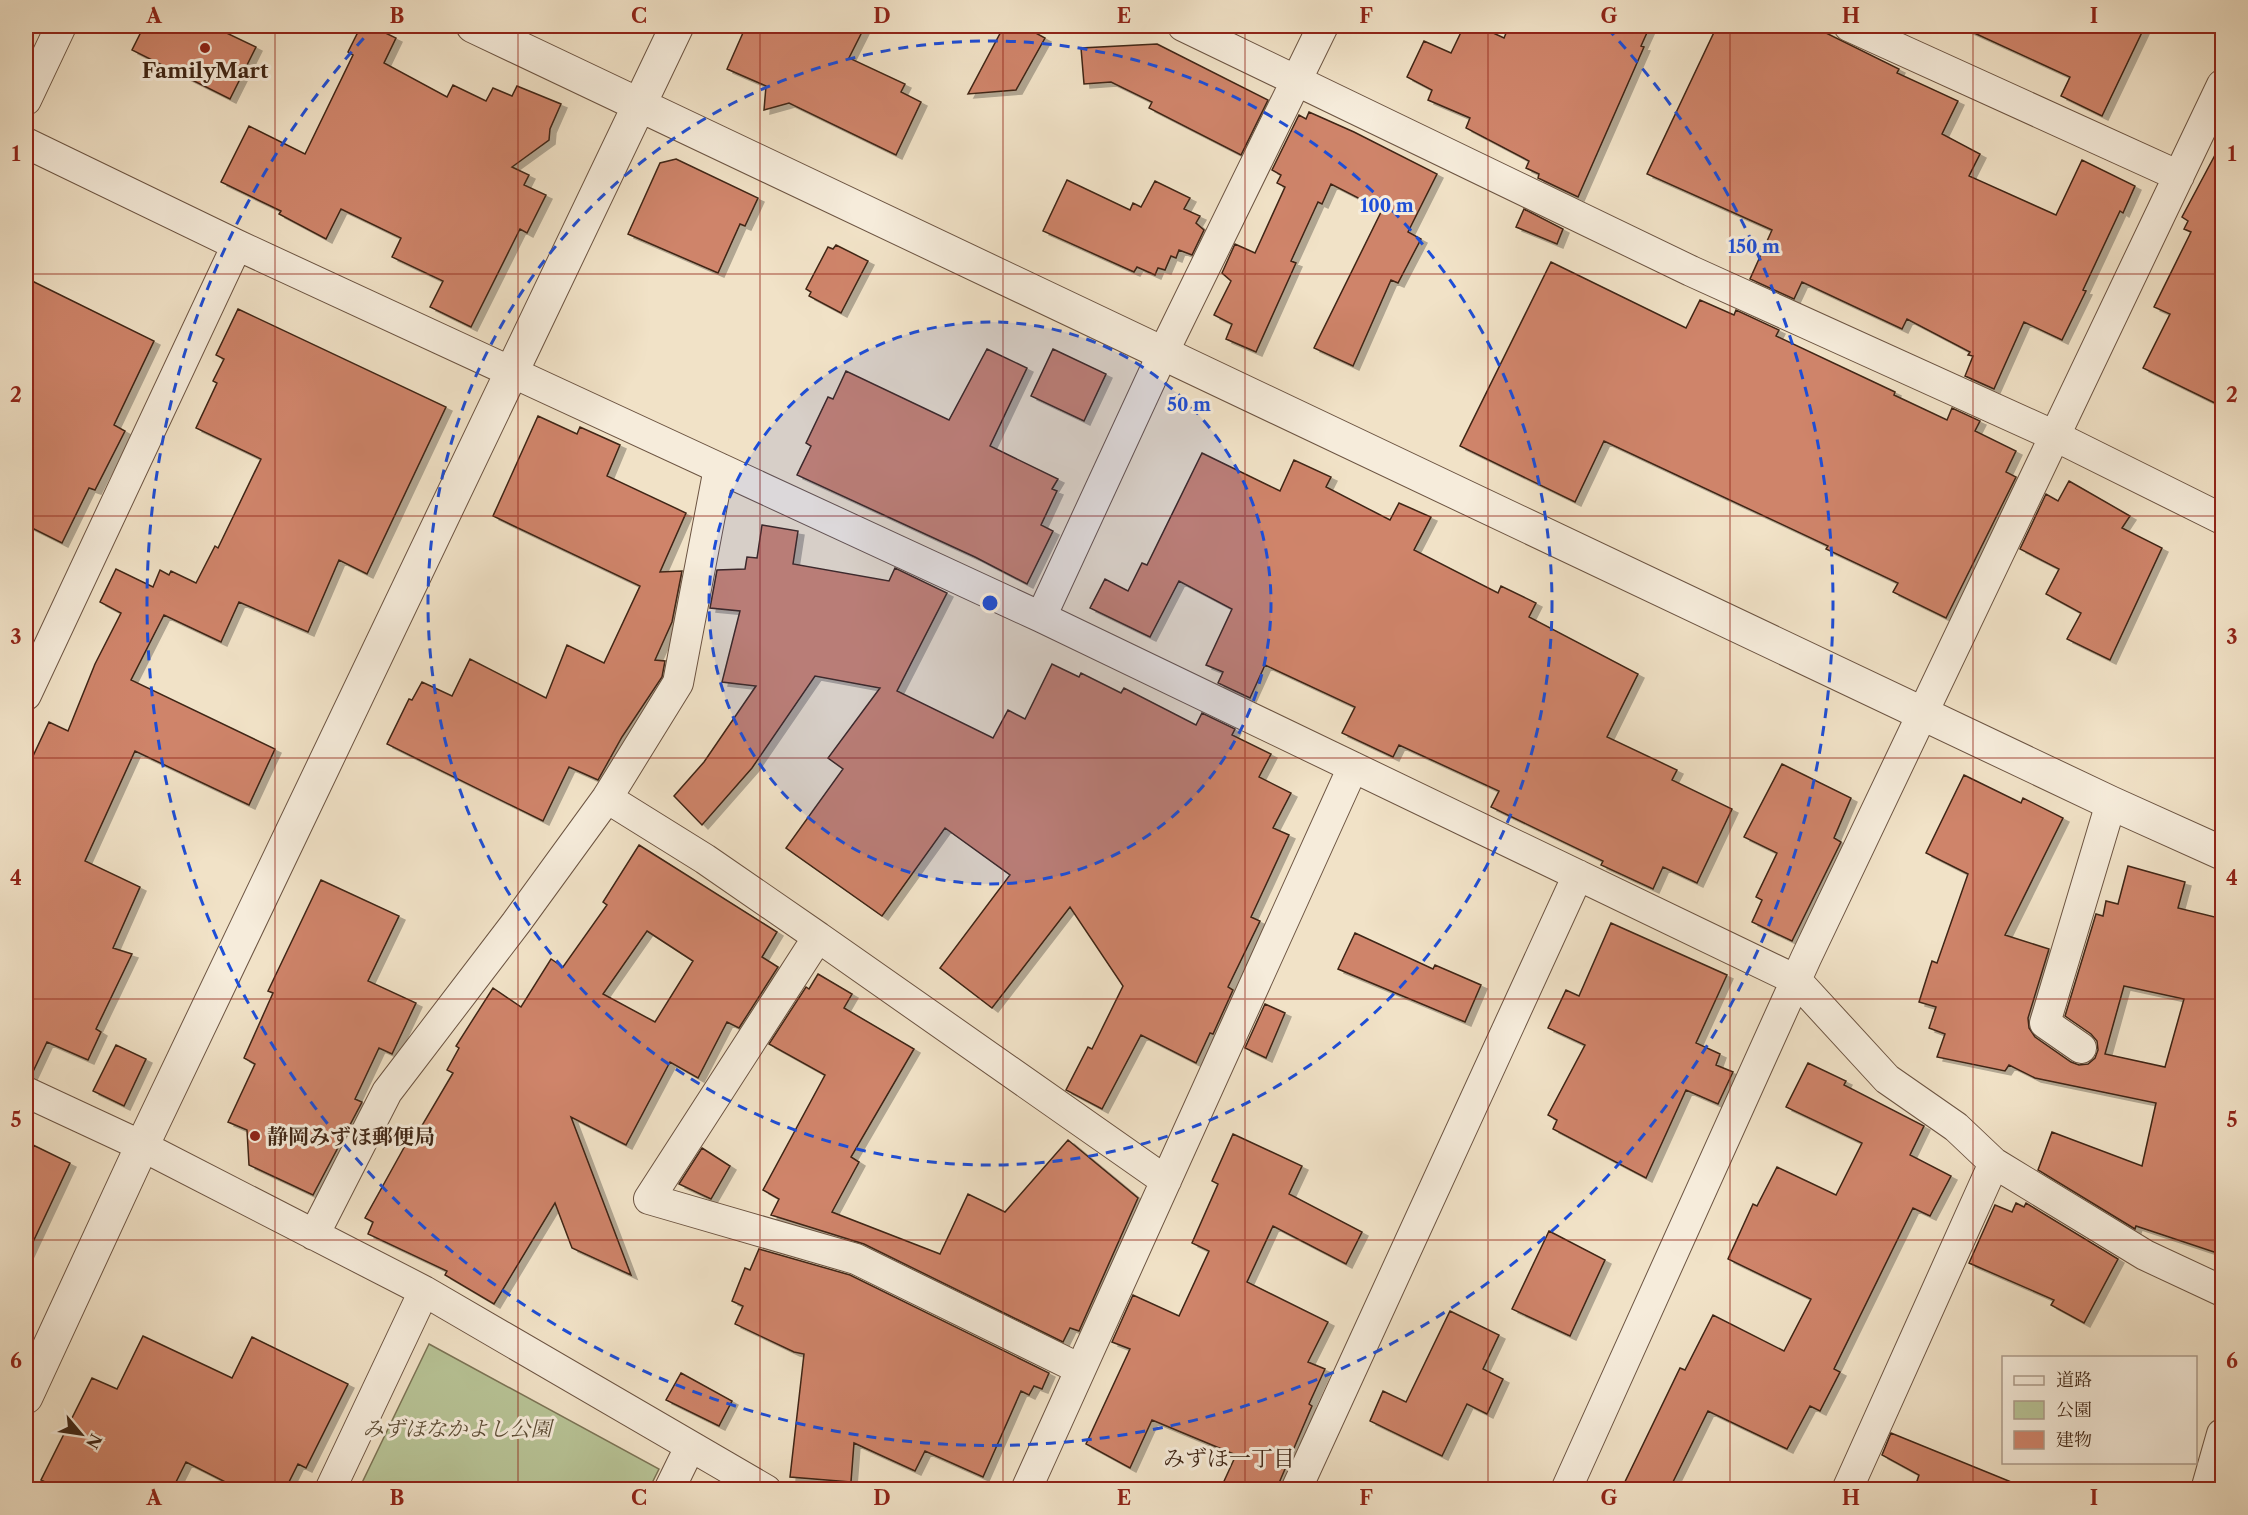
<svg xmlns="http://www.w3.org/2000/svg" width="2248" height="1515" font-family="'Libre Caslon Text','Noto Serif JP',serif">
<defs>
<filter id="shadow"><feDropShadow dx="6" dy="4" stdDeviation="0" flood-color="#0004"/></filter>
</defs>
<rect width="100%" height="100%" fill="#f1e2c7"/>
<filter id="stains"><feTurbulence type="fractalNoise" baseFrequency=".00333" numOctaves="4"/><feColorMatrix values="0 0 0 0 .2 0 0 0 0 .09 0 0 0 0 .02 0 0 0 .5 -.17"/></filter>
<radialGradient id="worn" r=".72"><stop offset=".6" stop-color="#630" stop-opacity="0"/><stop offset="1" stop-color="#630" stop-opacity=".3"/></radialGradient>
<path fill="#b8c497" stroke="#7c7456" stroke-width="1.5" d="M429,1344l230,125 -10,20h-290z"/>
<path fill="#cf846b" stroke="#3f2515" stroke-width="1.5" fill-rule="evenodd" filter="url(#shadow)" d="M144,26h68l44,21 -26,52 -98,-49z
M361,26h10l25,12 -12,25 63,34 6,-12 33,16 7,-13 19,8 5,-10 44,18 -11,25 -1,11 -37,27 17,8 -5,10 22,10 -19,38 -7,-4 -49,98 -41,-20 13,-26 -51,-24 9,-19 -60,-29 -15,30 -47,-25 2,-3 -60,-29 28,-56 56,28 48,-99 -5,-3z
M746,26h119l-16,32 56,26 -4,8 20,10 -25,53 -107,-52 -25,7 2,-24 -39,-17z
M1004,26h19l22,12 -29,52 -48,4z
M1464,26h14l26,12 5,-12h141l-9,20 3,1 -66,150 -40,-19 1,-4 -13,-6 3,-7 -63,-33 4,-10 -42,-18 4,-10 -25,-13 17,-36 27,12z
M1717,26h95l87,43 -2,4 61,28 -16,33 38,20 -11,22 87,39 26,-55 53,26 -12,27 -3,-2 -37,79 3,1 -24,49 -38,-18 -30,67 -29,-13 8,-20 -5,-1 2,-3 -63,-33 -5,10 -100,-47 -8,17 -44,-20 22,-49 -125,-56z
M1959,26h186l-43,90 -41,-20 9,-19z
M1157,44l111,56 -27,55 -92,-47 3,-6 -41,-20 -27,2 -3,-36z
M1309,112l45,20 83,42 -29,58 13,7 -23,44 -7,-3 -38,86 -39,-18 68,-138 -51,-26 -9,20 -4,-2 -27,59 5,2 -40,89 -30,-13 6,-15 -18,-9 17,-34 -9,-8 13,-29 20,9 30,-66 -8,-4 4,-8 -9,-5 27,-55 7,4z
M2223,140v267l-80,-39 27,-54 -16,-7 37,-75 -7,-3 4,-8 -6,-4z
M676,159l82,39 -13,28 -5,-2 -22,49 -90,-39 32,-71z
M1067,180l63,30 3,-7 8,4 14,-26 35,17 -6,11 16,7 -4,7 8,7 -12,25 -13,-5 -3,8 -5,-2 -6,14 -7,-2 -3,7 -18,-8 -3,5 -91,-41z
M1524,209l39,20 -6,15 -41,-17z
M836,245l32,16 -27,52 -32,-17 2,-4 -5,-3 22,-42 5,2z
M1551,262l135,66 14,-28 34,15 2,-5 43,20 -3,6 119,56 -1,3 53,25 5,-12 28,13 -5,10 41,20 -10,21 10,5 -70,141 -53,-26 5,-9 -72,-34 2,-3 -224,-105 -29,61 -115,-56z
M26,278l128,63 -40,84 11,6 -30,59 -6,-2 -27,55 -36,-18z
M238,309l208,98 -79,167 -28,-14 -31,72 -69,-30 -18,40 -57,-27 -33,65 144,69 -26,56 -114,-54 -50,110 55,26 -27,61 19,6 -36,75 5,3 -13,28 -41,-18 -16,34 -5,-1v-304l23,-49 19,9 27,-67 26,-51 -21,-11 16,-33 37,18 7,-17 9,5 2,-4 25,12 19,-37 3,2 43,-89 -65,-31 21,-45 -4,-2 11,-22 -8,-4z
M987,349l40,19 -37,78 68,33 -6,10 5,2 -16,34 12,6 -26,53 -52,-27 -178,-82 14,-29 -5,-3 22,-46 5,2 13,-28 103,49z
M1053,349l53,25 -22,47 -53,-25z
M538,416l39,18 3,-7 40,18 -13,31 79,37 -26,59 22,-1 -10,51 -17,38 10,1 -3,16 -40,60 -24,43 -29,-13 -26,54 -156,-77 22,-45 3,1 10,-18 30,14 18,-37 76,39 21,-53 37,18 36,-77 -147,-70z
M1202,453l78,38 14,-31 37,17 -5,10 64,33 9,-17 32,14 -17,33 84,43 3,-7 35,17 -7,14 109,57 -31,63 70,33 -5,10 60,29 -35,74 -34,-16 -10,22 -52,-24 2,-4 -112,-54 8,-16 -100,-46 -6,12 -51,-24 13,-26 -90,-42 -15,33 -32,-15 5,-11 -17,-7 26,-56 -53,-28 -29,56 -60,-29 15,-29 23,12 14,-28 5,2z
M2069,481l61,35 -8,12 40,20 -52,112 -43,-21 14,-26 -35,-19 13,-25 -39,-20 26,-55 12,7z
M762,525l36,6 -5,33 96,17 6,-13 52,25 -50,98 96,47 15,-28 17,9 27,-55 27,13 2,-4 40,20 3,-5 72,37 6,-12 33,16 -3,6 39,19 -12,23 32,16 -18,35 16,7 -38,82 9,4 -32,66 5,3 -20,44 -3,-1 -14,30 -55,-28 -39,74 -36,-19 22,-43 4,2 31,-63 -53,-79 -78,101 -52,-40 70,-93 -65,-47 -63,88 -96,-68 57,-79 -15,-11 52,-70 -65,-12 -63,92 -50,57 -28,-29 30,-34 52,-76 -34,-4 18,-71 -30,-3 7,-38 28,-1 2,-12 10,1z
M1782,764l69,34 -17,40 7,4 -49,99 -40,-19 10,-22 -6,-3 21,-44 -33,-16z
M1964,775l57,28 2,-5 40,20 -58,117 44,14 -21,69 1,10 6,9 36,25 8,3 9,-1 7,-6 3,-8 -1,-9 -6,-7 -26,-18 31,-102 7,2 3,-15 12,3 10,-38 57,16 -7,26 45,11v336l-87,-29 -1,3 -97,-59 14,-38 90,34 14,-63 -121,-25 -26,-13 -4,6 -68,-14 8,-23 -16,-6 7,-21 -17,-5 13,-41 5,2 31,-89 -42,-21zM2124,986l60,13 -19,68 -60,-13z
M639,845l138,87 -15,25 16,10 -39,61 -12,-6 -29,56 -28,-16 -44,83 -55,-28 60,158 -59,-27 -17,-45 -61,101 -49,-29 2,-4 -79,-37 5,-12 -8,-4 51,-92 4,3 33,-56 -6,-3 12,-22 -3,-2 37,-58 28,19 30,-48 12,8 44,-62 -4,-3zM647,931l46,30 -38,61 -52,-28z
M321,880l78,36 -31,65 48,22 -24,51 -13,-6 -24,51 7,3 -49,93 -64,-30 -2,-35 -19,-8 27,-58 -11,-6 29,-65 -5,-2z
M1611,923l116,52 -31,68 24,11 -4,11 17,7 -15,32 -32,-14 -40,88 -93,-49 4,-9 -9,-5 37,-70 -37,-17 18,-38 13,6z
M1355,933l78,36 2,-4 46,20 -16,37 -127,-53z
M818,974l34,20 -8,14 70,41 -63,108 8,5 -27,50 108,42 28,-60 37,18 63,-72 70,58 -59,133 -9,-3 -7,14 -199,-98 -93,-29 8,-16 -16,-9 62,-115 -56,-31 37,-57 3,2z
M1265,1004l20,9 -19,45 -21,-10z
M116,1045l30,14 -22,47 -31,-15z
M1808,1063l38,18 -2,4 80,41 -14,29 41,21 -21,40 -17,-8 -79,161 6,3 -20,39 -10,-5 -23,43 -79,-38 -39,79h-48l59,-122 5,2 28,-55 71,36 27,-52 -83,-40 25,-55 4,2 20,-39 59,28 26,-52 -76,-36z
M1233,1134l69,32 -13,28 73,38 -16,32 -73,-38 -26,56 81,40 -20,40 17,7 -16,35 3,2 -36,84h-56l16,-35 -84,-35 -22,48 -44,-24 44,-95 -18,-7 21,-47 46,21 30,-65 -17,-8 26,-59 -6,-3z
M33,1145l37,18 -44,94v-95z
M702,1148l28,18 -19,33 -32,-15z
M2016,1203l8,4 2,-4 92,56 -34,64 -33,-18 3,-5 -85,-37 26,-58 17,7z
M1549,1231l56,29 -35,76 -58,-27z
M759,1249l91,26 199,98 -7,16 -8,-3 -5,9 -8,-4 -38,86 -58,-26 -10,20 -61,-28 -3,39 -61,-5 14,-123 -10,-2 -59,-28 8,-18 -11,-5 13,-33 5,2z
M1450,1311l49,24 -16,34 20,10 -16,35 -20,-10 -25,52 -72,-35 13,-30 23,11z
M143,1336l89,42 20,-41 96,47 -42,84 -8,-4 -13,26h-44l-55,-28 -14,28h-111l-20,-10 51,-102 25,11z
M681,1373l51,28 -13,25 -53,-26z
M1891,1433l135,55v2h-112l5,-15 -37,-20z"/>
<g fill="none" stroke-linecap="round" stroke-linejoin="round">
<g stroke="#6c5442" stroke-width="32">
<path id="minor" d="M1183,26l508,245 364,165 167,83
M1849,26l330,150
M26,100l35,-74
M26,143l211,102 804,372 755,363 91,99 69,48 38,36 151,92 77,36
M1041,617l122,-264 160,-327
M26,695l211,-450
M607,798l98,61 113,78
M2081,1048l-36,-25 66,-220
M26,1092l116,54 282,145 342,199
M314,1235l73,-143 129,-169 91,-125 71,-115 41,-215
M1080,1369l-224,-110 -207,-60 169,-262 348,244
M330,1490l94,-199
M669,1490l21,-43
M1026,1490l327,-723
M1296,1490l282,-615
M1566,1490l240,-532 416,-873
M1847,1490l147,-327
M2206,1490l16,-56"/>
</g>
<g stroke="#6c5442" stroke-width="35">
<path id="tertiary" d="M473,26l1638,777 111,50
M26,1397l116,-251 535,-1120"/>
</g>
<use href="#minor" stroke="#f6ecdb" stroke-width="30"/>
<use href="#tertiary" stroke="#f6ecdb" stroke-width="33"/>
</g>
<path fill="none" stroke="#8f2418" stroke-width="1.5" stroke-opacity="0.55" d="M275,26v1464M518,26v1464M760,26v1464M1003,26v1464M1245,26v1464M1488,26v1464M1730,26v1464M1973,26v1464M26,274h2196M26,516h2196M26,758h2196M26,999h2196M26,1240h2196"/>
<circle cx="990" cy="603" r="281" fill="#1d4ed8" fill-opacity=".12"/>
<g fill="none" stroke="#1d4ed8" stroke-width="3" stroke-dasharray="10 8">
<circle cx="990" cy="603" r="281"/>
<circle cx="990" cy="603" r="562"/>
<path d="M1607 28A843 843 0 1 1 373 28"/>
</g>
<g fill="#8f2418" stroke="#f6ecdb" stroke-width="2">
<circle cx="205" cy="48" r="6"/>
<circle cx="255" cy="1136" r="6"/>
</g>
<g text-anchor="middle" dominant-baseline="central" stroke-width="6" stroke-linejoin="round" paint-order="stroke">
<g font-size="21" font-weight="bold" fill="#3f2515" stroke="#f6ecdb">
<text x="205" y="70">FamilyMart</text>
<text x="267" y="1136" text-anchor="start">静岡みずほ郵便局</text>
</g>
<g font-size="21" font-style="italic" fill="#5d4d36" stroke="#f6ecdb">
<text x="457" y="1428">みずほなかよし公園</text>
</g>
<g font-size="22" fill="#3f2515" stroke="#f6ecdb">
<text x="1229" y="1458">みずほ一丁目</text>
</g>
</g>
<circle cx="990" cy="603" r="9" fill="#1d4ed8" stroke="#f6ecdb" stroke-width="3"/>
<g font-size="18" text-anchor="middle" font-weight="bold" fill="#1d4ed8" stroke="#f6ecdb" stroke-width="6" stroke-linejoin="round" paint-order="stroke">
<text x="1387" y="212">100 m</text>
<text x="1754" y="253">150 m</text>
<text x="1189" y="411">50 m</text>
</g>
<rect width="2248" height="1515" fill="none" stroke="#f1e2c7" stroke-width="66"/>
<rect x="2002" y="1356" width="195" height="108" fill="#f6ecdb" stroke="#ad9c8c" stroke-width="1.5"/>
<rect x="2014" y="1376" width="30" height="9" fill="#f6ecdb" stroke="#ad9c8c" stroke-width="1.5"/>
<text x="2056" y="1386" font-size="18" fill="#3f2515">道路</text>
<rect x="2014" y="1401" width="30" height="18" fill="#b8c497" stroke="#ad9c8c" stroke-width="1.5"/>
<text x="2056" y="1416" font-size="18" fill="#3f2515">公園</text>
<rect x="2014" y="1431" width="30" height="18" fill="#cf846b" stroke="#ad9c8c" stroke-width="1.5"/>
<text x="2056" y="1446" font-size="18" fill="#3f2515">建物</text>
<g transform="translate(81 1434) rotate(119)" stroke="#f6ecdb" stroke-width="4.5" paint-order="stroke">
<path d="M0-4.5L10 22L0 15L-10 22Z" fill="#3f2515"/>
<text y="-9" font-size="16" font-weight="bold" text-anchor="middle" fill="#3f2515">N</text>
</g>
<rect x="33" y="33" width="2182" height="1449" fill="none" stroke="#8f2418" stroke-width="2"/>
<g font-size="20" text-anchor="middle" font-weight="bold" fill="#8f2418">
<text x="154" y="23">A</text>
<text x="397" y="23">B</text>
<text x="639" y="23">C</text>
<text x="882" y="23">D</text>
<text x="1124" y="23">E</text>
<text x="1366" y="23">F</text>
<text x="1609" y="23">G</text>
<text x="1851" y="23">H</text>
<text x="2094" y="23">I</text>
<text x="16" y="161">1</text>
<text x="2232" y="161">1</text>
<text x="16" y="402">2</text>
<text x="2232" y="402">2</text>
<text x="16" y="644">3</text>
<text x="2232" y="644">3</text>
<text x="16" y="885">4</text>
<text x="2232" y="885">4</text>
<text x="16" y="1127">5</text>
<text x="2232" y="1127">5</text>
<text x="16" y="1368">6</text>
<text x="2232" y="1368">6</text>
<text x="154" y="1505">A</text>
<text x="397" y="1505">B</text>
<text x="639" y="1505">C</text>
<text x="882" y="1505">D</text>
<text x="1124" y="1505">E</text>
<text x="1366" y="1505">F</text>
<text x="1609" y="1505">G</text>
<text x="1851" y="1505">H</text>
<text x="2094" y="1505">I</text>
</g>
<rect width="100%" height="100%" filter="url(#stains)"/>
<rect width="100%" height="100%" fill="url(#worn)"/>
</svg>
